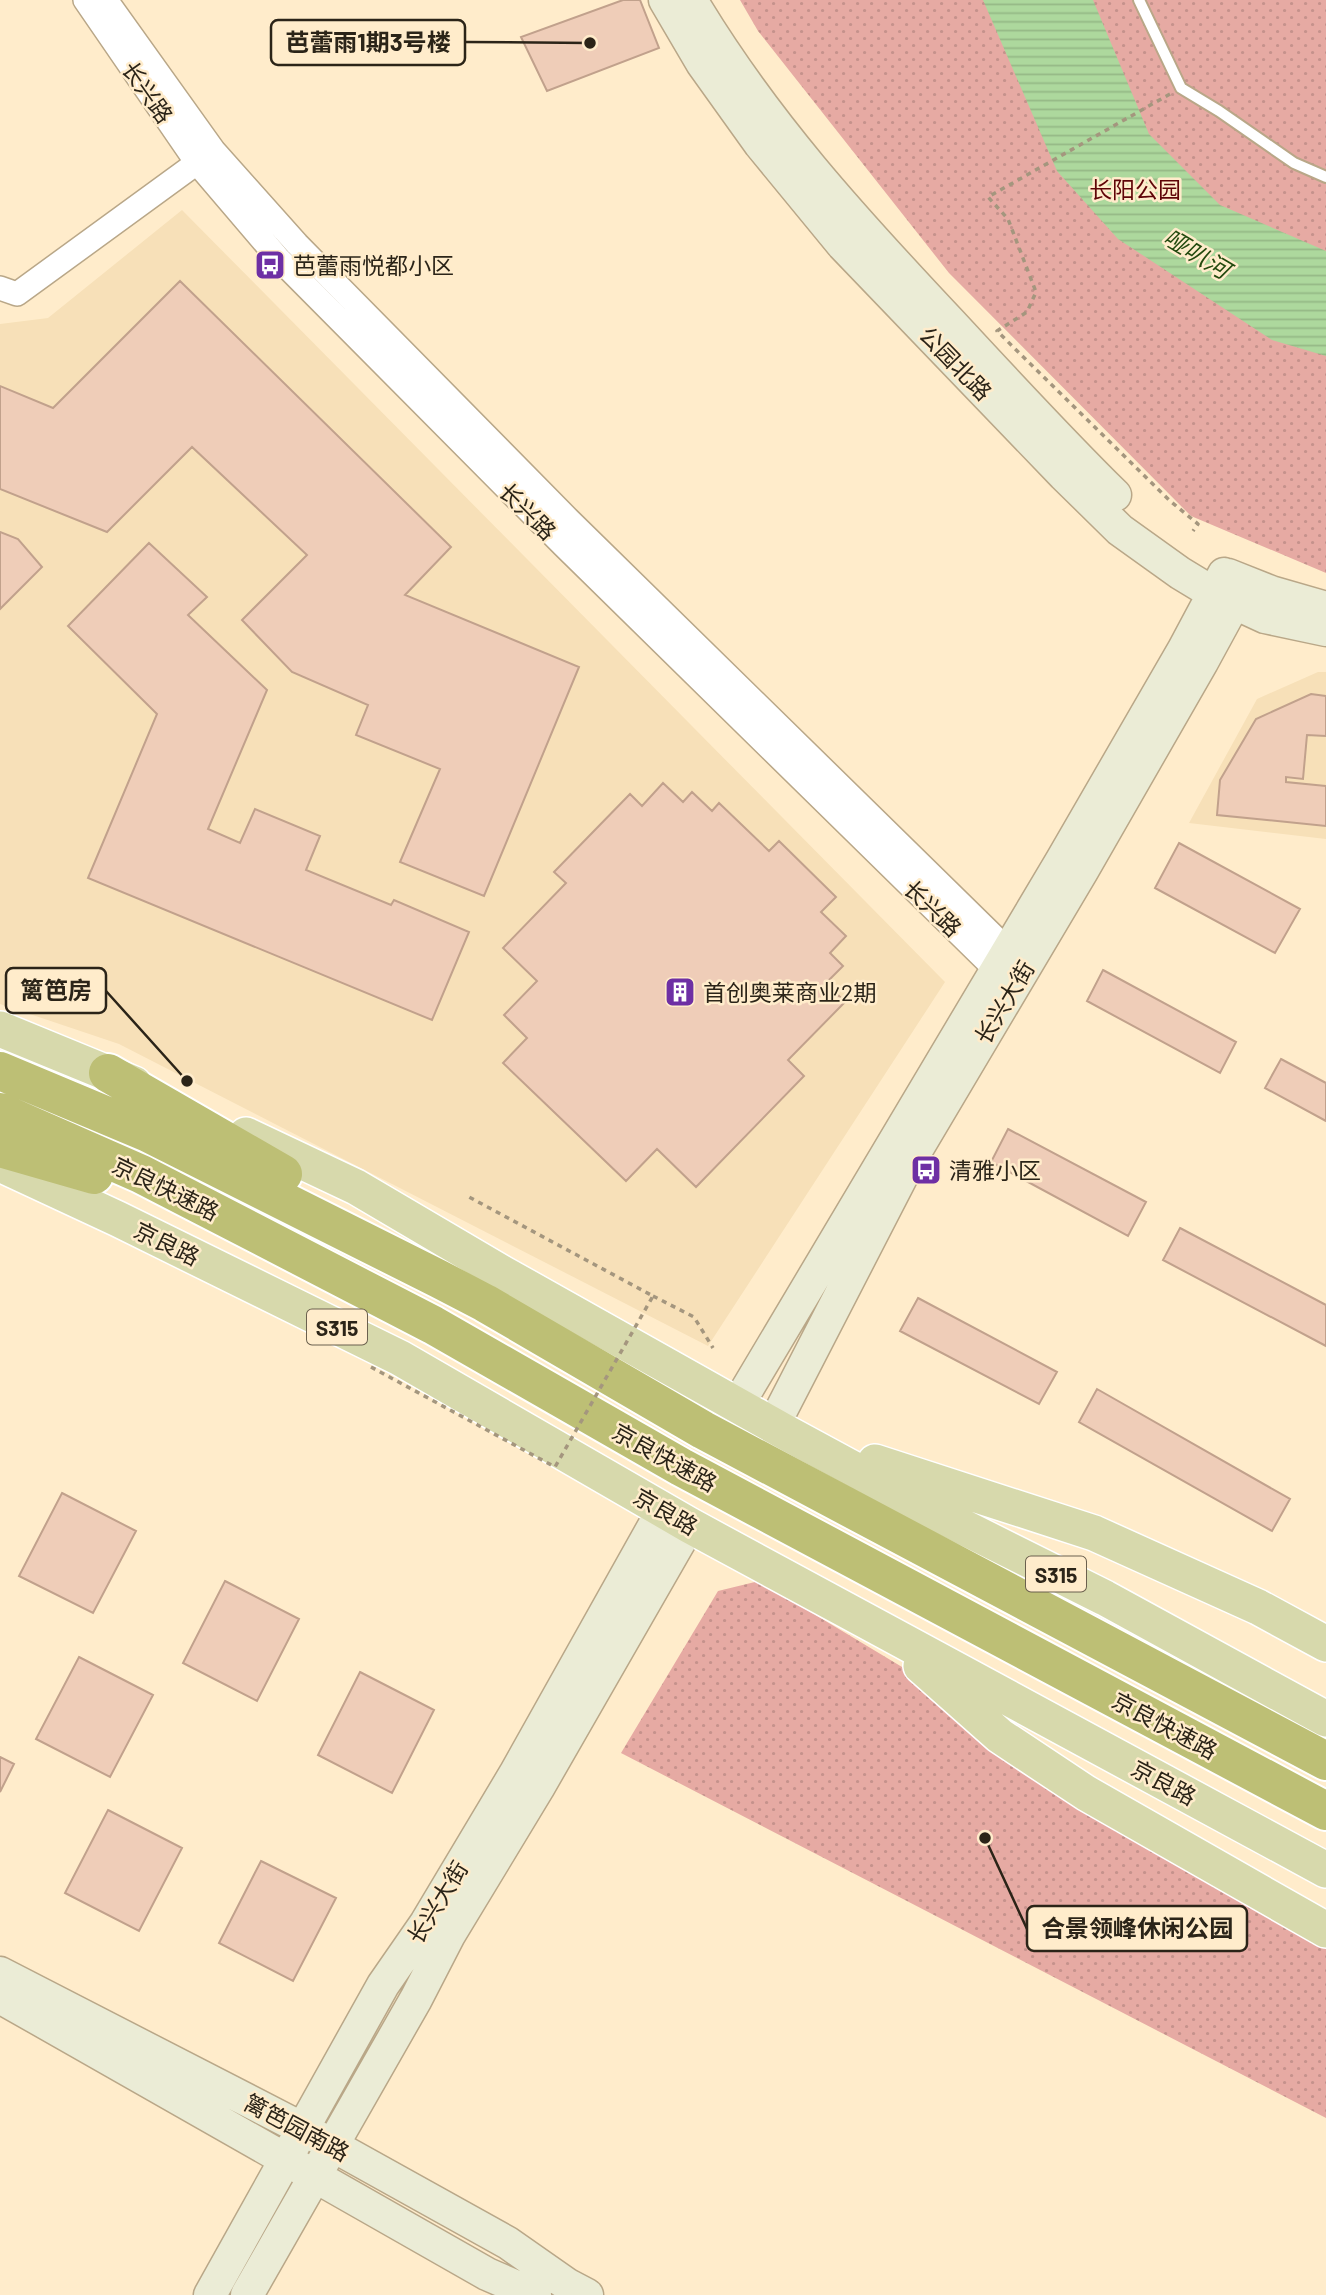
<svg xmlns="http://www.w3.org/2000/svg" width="1326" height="2295" font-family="Barlow,'Noto Sans SC',sans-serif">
<defs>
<pattern id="park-dots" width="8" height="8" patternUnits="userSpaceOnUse" patternTransform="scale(1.75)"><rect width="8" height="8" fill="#e6aaa3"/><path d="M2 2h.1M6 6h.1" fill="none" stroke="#c5928c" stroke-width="1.8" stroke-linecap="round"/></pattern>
<pattern id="water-rules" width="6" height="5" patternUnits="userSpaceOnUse" patternTransform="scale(1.75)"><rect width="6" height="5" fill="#add89d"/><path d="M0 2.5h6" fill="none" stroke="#95b986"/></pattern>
</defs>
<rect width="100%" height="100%" fill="#ffeccb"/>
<path fill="#f7e0b8" d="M182,210l763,772 -237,364 -589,-302 -119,-40v-680l48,-6z
M1318,672h8v167l-137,-16 68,-124z"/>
<path fill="url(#park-dots)" d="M740,0h586v573l-135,-57 -242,-243 -191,-242z
M759,1581l567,341v196l-705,-365 97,-162z"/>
<path fill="url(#water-rules)" d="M983,0h110l56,134 71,71 106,46v105l-54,-16 -154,-101 -61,-68z"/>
<path fill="#efcdb8" stroke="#c1a18c" stroke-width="2" d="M623,0h17l19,48 -112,43 -26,-54z
M180,281l271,266 -46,48 174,72 -95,229 -84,-34 40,-93 -84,-34 12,-30 -76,-33 -50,-52 65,-65 -115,-108 -85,85 -107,-43v-103l53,22z
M0,532l18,7 24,28 -42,42z
M149,543l58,54 -19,18 79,75 -59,139 32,14 15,-34 65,27 -14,34 85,35 3,-5 75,32 -37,88 -344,-142 69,-164 -89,-88z
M1311,694l15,2v40l-19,-1 -4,44 -17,-2v5l40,4v40l-109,-11 3,-35 36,-61z
M663,783l20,19 9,-10 20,19 7,-8 50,48 10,-10 57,56 -15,15 25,24 -16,17 13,13 -17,17 19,19 -57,58 16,16 -108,111 -39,-38 -31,32 -123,-118 24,-25 -23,-23 33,-34 -34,-33 63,-65 -12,-11 76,-78 12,12z
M1179,843l121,66 -25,44 -120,-65z
M1103,970l133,72 -16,31 -133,-72z
M1281,1059l45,24v38l-61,-33z
M1008,1129l138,73 -18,34 -137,-74z
M1180,1228l146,77v41l-163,-86z
M918,1298l139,74 -18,32 -139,-73z
M1097,1389l193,110 -18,32 -193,-109z
M62,1493l74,38 -43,82 -74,-37z
M225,1581l74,38 -42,82 -74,-38z
M79,1657l74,38 -43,82 -74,-38z
M360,1672l74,38 -42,83 -74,-38z
M0,1757l14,7 -14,28z
M108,1810l74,38 -43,83 -74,-38z
M261,1861l75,37 -43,83 -74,-38z"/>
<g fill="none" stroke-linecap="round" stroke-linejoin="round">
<g stroke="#b9a788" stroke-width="14">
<path id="lane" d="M1139,0l42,88 38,23 75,52 32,14"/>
</g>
<g stroke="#b9a788" stroke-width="26">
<path id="street" d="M85,0l112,163 81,95 286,288 433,425 11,6
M106,0l108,151 83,93 272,276 449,440
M0,288l17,6 192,-140"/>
</g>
<g stroke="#b9a788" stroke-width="35">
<path id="secondary" d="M665,0l37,63 58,81 83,101 221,230 56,55 60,43 33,20 52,24 61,13
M691,0c73,122 162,219 259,322 54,58 108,117 165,173
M1228,575l43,17 55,16
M737,1406l325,-546 122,-211 40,-75
M773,1426l135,-262 174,-293 120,-209 43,-79
M0,1973l303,156 205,114 60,42 19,10
M0,1997l487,277 48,21
M210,2295l173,-310 43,-62 89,-149 148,-264
M247,2295l169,-296 33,-64 89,-147 151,-263"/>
</g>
<g stroke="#fff" stroke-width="38">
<path id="primary" d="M0,1029l134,55
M246,1135l110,52 146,86 283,159 140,76 180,90 221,121
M0,1164l118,55 282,139 289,167 637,345
M875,1462l219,71 164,74 68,37
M921,1666l79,70 86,57 240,137"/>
</g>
<g stroke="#fff" stroke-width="42">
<path id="highway" d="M0,1071l148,62 291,146 46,24 218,127 623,331
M108,1073l175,101
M0,1112l141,62 292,151 248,142 645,344
M0,1148l94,27"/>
</g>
<path stroke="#a4967e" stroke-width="3.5" stroke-dasharray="5 5" stroke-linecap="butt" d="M1170,94l-182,103 20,22 28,73 -9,20 -30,19 172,169 29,24 -5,7
M653,1296l41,21 19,31"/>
<use href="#lane" stroke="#fff" stroke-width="10"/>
<use href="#street" stroke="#fff" stroke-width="23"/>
<use href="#secondary" stroke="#ebecd6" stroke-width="32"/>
<use href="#primary" stroke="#d7d9ac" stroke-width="35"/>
<use href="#highway" stroke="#bdbf75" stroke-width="38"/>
<path stroke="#a4967e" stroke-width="3.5" stroke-dasharray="5 5" stroke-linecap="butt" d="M371,1367l184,100 98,-171 -184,-99"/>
</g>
<defs>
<g id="bus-square" transform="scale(1.575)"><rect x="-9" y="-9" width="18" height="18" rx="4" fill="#6e2fa4" stroke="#ffeccb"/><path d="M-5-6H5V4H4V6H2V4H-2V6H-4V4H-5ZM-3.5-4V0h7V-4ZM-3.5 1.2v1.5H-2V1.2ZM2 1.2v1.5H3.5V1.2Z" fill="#fff"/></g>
<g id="building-square" transform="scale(1.575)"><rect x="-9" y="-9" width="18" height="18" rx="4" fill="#6e2fa4" stroke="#ffeccb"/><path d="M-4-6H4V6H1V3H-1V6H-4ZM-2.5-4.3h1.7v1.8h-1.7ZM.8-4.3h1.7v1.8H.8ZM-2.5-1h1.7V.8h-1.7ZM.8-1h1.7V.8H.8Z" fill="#fff"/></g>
</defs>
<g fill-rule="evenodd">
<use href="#bus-square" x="270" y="265"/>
<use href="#building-square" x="680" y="992"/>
<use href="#bus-square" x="926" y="1170"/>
</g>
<g text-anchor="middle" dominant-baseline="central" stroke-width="5" stroke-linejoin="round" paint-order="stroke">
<g fill="#ffeccb" stroke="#6b604e" stroke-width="2">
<rect x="307" y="1309.5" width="60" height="35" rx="5"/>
<rect x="1026" y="1556.5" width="60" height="35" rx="5"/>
</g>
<g font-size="21" font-weight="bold" fill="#2b2418">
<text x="337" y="1327">S315</text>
<text x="1056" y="1574">S315</text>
</g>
<g font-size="23" fill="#2b2418" stroke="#ffeccb">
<text transform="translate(148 92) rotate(55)">长兴路</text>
<text transform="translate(956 363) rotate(46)">公园北路</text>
<text transform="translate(528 511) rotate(45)">长兴路</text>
<text transform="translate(933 908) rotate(44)">长兴路</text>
<text transform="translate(1004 1002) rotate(-59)">长兴大街</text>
<text transform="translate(166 1188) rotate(26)">京良快速路</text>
<text transform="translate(167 1243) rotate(26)">京良路</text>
<text transform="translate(665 1457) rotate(29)">京良快速路</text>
<text transform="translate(666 1511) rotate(30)">京良路</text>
<text transform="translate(1165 1725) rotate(28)">京良快速路</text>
<text transform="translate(1164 1782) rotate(28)">京良路</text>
<text transform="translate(437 1902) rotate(-58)">长兴大街</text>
<text transform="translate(297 2127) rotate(28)">篱笆园南路</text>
</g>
<g font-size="23" fill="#5f0407" stroke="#ffeccb">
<text x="1135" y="189">长阳公园</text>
</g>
<g font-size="23" fill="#2b2418" stroke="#ffeccb" text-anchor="start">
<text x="293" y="265">芭蕾雨悦都小区</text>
<text x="703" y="992">首创奥莱商业2期</text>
<text x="949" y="1170">清雅小区</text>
</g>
<g font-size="24" font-style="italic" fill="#234a0f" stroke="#ffeccb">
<text transform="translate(1197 253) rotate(31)">哑叭河</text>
</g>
</g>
<path fill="none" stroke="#2b2418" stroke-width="2.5" d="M590 43L465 42M187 1081L106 991M985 1838L1027 1929"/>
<g fill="#2b2418" stroke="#ffeccb" stroke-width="2.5">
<circle cx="590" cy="43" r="7"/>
<circle cx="187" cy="1081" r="7"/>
<circle cx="985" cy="1838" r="7"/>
</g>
<g fill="#ffeccb" stroke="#2b2418" stroke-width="2.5">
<rect x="271" y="20" width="194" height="45" rx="7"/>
<rect x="6" y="968" width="100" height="45" rx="7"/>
<rect x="1027" y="1906" width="220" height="45" rx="7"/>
</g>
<g font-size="24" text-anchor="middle" font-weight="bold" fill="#2b2418">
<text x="368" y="51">芭蕾雨1期3号楼</text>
<text x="56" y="999">篱笆房</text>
<text x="1137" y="1937">合景领峰休闲公园</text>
</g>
</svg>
